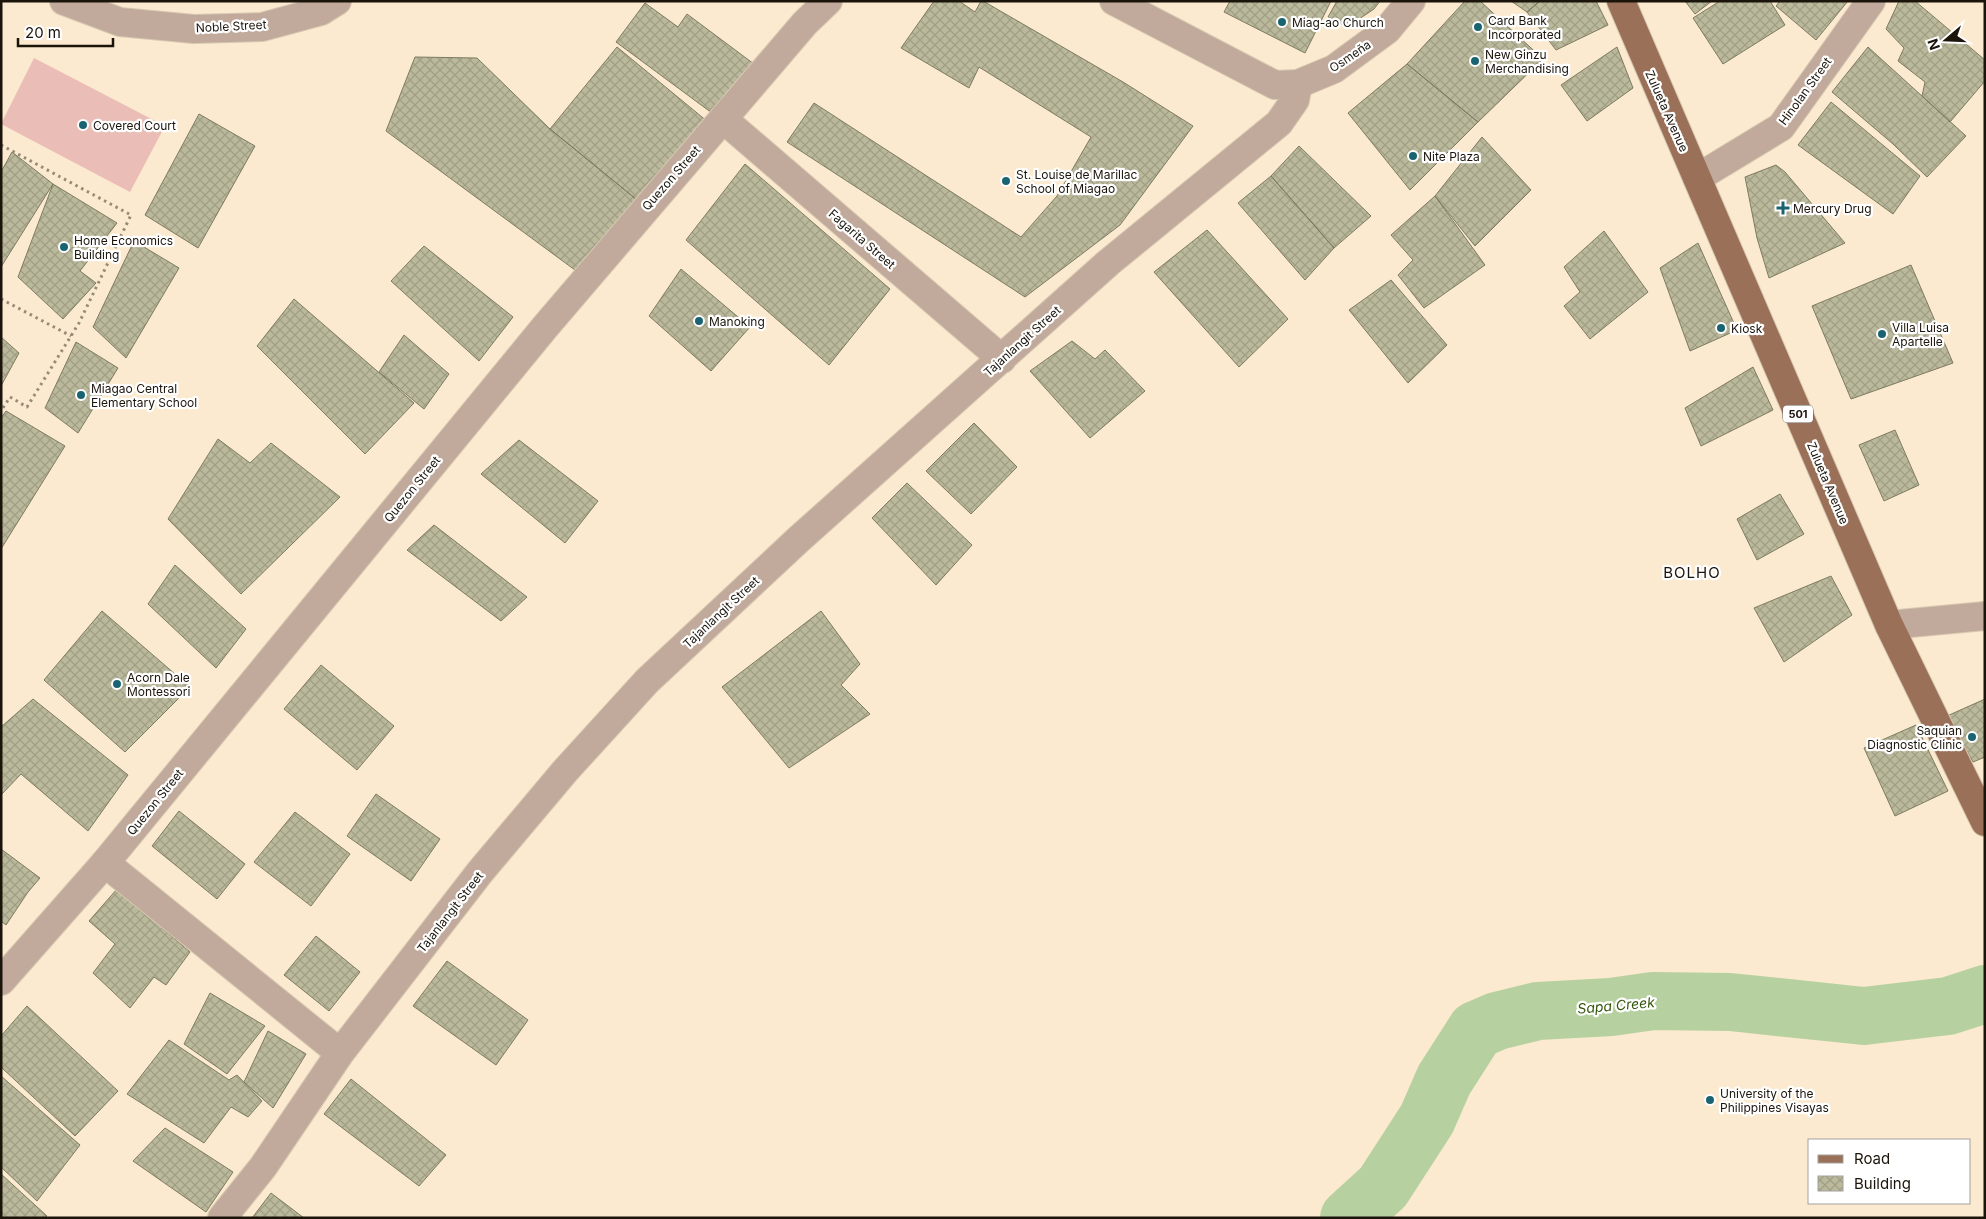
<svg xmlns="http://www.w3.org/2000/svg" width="1986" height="1219" font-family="Inter,sans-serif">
<defs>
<pattern id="building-cross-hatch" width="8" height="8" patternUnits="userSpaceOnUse" patternTransform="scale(1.25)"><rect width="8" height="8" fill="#bbb99c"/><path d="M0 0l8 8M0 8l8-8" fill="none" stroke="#a09e85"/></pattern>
</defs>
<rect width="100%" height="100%" fill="#fbeacf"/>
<path fill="#ebbdb7" d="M34,58l131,68 -35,66 -129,-68z"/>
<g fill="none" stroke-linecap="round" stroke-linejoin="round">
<path stroke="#b6d19f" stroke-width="58" d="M1349,1218l34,-31 44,-68 17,-39 32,-50 21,-9 41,-10 73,-4 42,-6 77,1 134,14 84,-10 37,-12"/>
</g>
<path fill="url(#building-cross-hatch)" stroke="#7d7c60" d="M934,1h25l16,11 6,-11h2l140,81 70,44 -73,99 -95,72 -238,-155 27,-39 207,134 36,-41 34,-59 -112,-70 -10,21 -68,-40z
M1230,1h101l-26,52 -81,-41z
M1337,1h43l-6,8 -27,18 -19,-10z
M1465,1h15l63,58 -65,63 -71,-58z
M1511,1h29l-13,11z
M1540,1h56l12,24 -52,25 -29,-38z
M1685,1h27l-17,13z
M1720,1h50l15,24 -62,39 -30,-46z
M1780,1h68l-32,39 -40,-34z
M1899,1h16l70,59v21l-35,41 -28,-26 3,-14 -27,-21 6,-13 -18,-19z
M645,3l33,24 9,-13 67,50 -38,52 -100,-74z
M617,47l91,75 -66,82 -92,-75z
M1617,47l16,41 -46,33 -26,-36z
M1868,47l98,89 -39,41 -34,-33 -61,-52z
M415,57l62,1 73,71 92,75 -67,66 -189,-139z
M1407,64l71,58 -68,68 -62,-77z
M1831,102l89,74 -27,38 -95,-69z
M199,114l56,32 -57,102 -53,-33z
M1482,137l49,53 -56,56 -40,-50z
M1299,146l72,70 -37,32 -63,-72z
M12,152l41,32 -52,83v-95z
M745,164l145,125 -61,76 -143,-125z
M1776,165l9,7 60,71 -76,35 -12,-40 -12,-61z
M1271,176l63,72 -29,32 -67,-77z
M53,184l64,39 -37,48 16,12 -33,36 -45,-42z
M1435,196l50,69 -61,43 -26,-33 15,-15 -22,-25z
M1207,230l81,89 -49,48 -85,-95z
M1604,231l44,61 -58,47 -26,-33 16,-14 -16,-25z
M134,241l45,27 -53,90 -33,-31z
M1698,243l39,87 -47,21 -30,-83z
M424,246l89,71 -34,44 -88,-80z
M1911,265l42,98 -102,36 -39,-93z
M681,269l69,58 -39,44 -62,-55z
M1391,280l56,65 -39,38 -59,-73z
M294,299l120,104 -49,51 -108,-108z
M404,335l45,39 -25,35 -45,-37z
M1,337l18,16 -18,33z
M1072,341l23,18 10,-9 40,41 -55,47 -60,-67z
M76,342l42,26 -40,65 -33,-25z
M1753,367l20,43 -72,36 -16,-38z
M6,411l59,35 -64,103v-131z
M974,423l43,44 -46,47 -45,-43z
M1895,430l24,55 -35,16 -25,-56z
M218,439l32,24 21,-20 69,54 -99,97 -73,-75z
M519,440l79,61 -33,42 -84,-69z
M907,483l65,62 -36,40 -64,-67z
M1780,494l24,40 -47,26 -20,-41z
M434,525l93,72 -26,24 -94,-71z
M175,565l71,64 -30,39 -68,-64z
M1831,576l21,39 -68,47 -30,-54z
M102,611l88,76 -65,65 -81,-72z
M821,611l39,53 -19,21 29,29 -81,54 -67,-81z
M321,665l73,61 -37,44 -73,-61z
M33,699l95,76 -40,56 -67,-57 -20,21v-68z
M1985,699v58l-12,5 -26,-46z
M1916,725l32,66 -53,25 -31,-68z
M376,794l64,45 -29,42 -64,-45z
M179,811l66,53 -28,35 -65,-53z
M295,812l55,42 -39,52 -57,-44z
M1,849l39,29 -12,14 -22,33 -5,-4z
M117,889l73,63 -24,33 -12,-8 -24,31 -37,-35 22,-29 -26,-23z
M316,936l44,36 -31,39 -45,-36z
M447,961l81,59 -32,45 -83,-59z
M210,993l55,33 -38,48 -43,-30z
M27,1006l91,85 -43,45 -74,-69v-31z
M268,1031l38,23 -33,54 -29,-26z
M169,1040l60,40 8,-5 25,26 -14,16 -17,-10 -27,36 -77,-49z
M1,1076l79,69 -43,56 -36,-34z
M351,1079l95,76 -27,31 -95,-72z
M165,1128l68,44 -27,40 -73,-51z
M1,1174l46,42 -2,2h-44z
M271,1193l33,25h-52z"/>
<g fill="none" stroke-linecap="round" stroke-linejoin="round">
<g stroke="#d7c8b0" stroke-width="30">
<path id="minor" d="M64,1l56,21 74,7 68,-2 59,-16 16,-10
M723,119l279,240
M1697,178l84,-51 90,-126
M1889,625l96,-9
M105,863l235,190
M222,1218l41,-51 77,-114 140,-181 85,-101 82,-90 152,-142 309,-276 171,-140 16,-23 3,-16"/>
</g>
<g stroke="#d7c8b0" stroke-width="30">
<path id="tertiary" d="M1114,1l161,84 23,-1 36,-15 53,-39 24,-29
M1,981l104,-118 440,-536 260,-304 23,-22"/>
</g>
<g stroke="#d7c8b0" stroke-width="30">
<path id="primary" d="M1621,1l268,624 96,197"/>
</g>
<path stroke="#978b78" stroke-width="3" stroke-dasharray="2.5 4" stroke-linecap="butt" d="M1,145l130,70 -52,108 -52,84 -17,-10 -9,14
M1,299l70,37"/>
<use href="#minor" stroke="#c1aa9c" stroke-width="28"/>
<use href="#tertiary" stroke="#c1aa9c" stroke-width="28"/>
<use href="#primary" stroke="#9a7158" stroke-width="28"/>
</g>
<g fill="#196470" stroke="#fff" stroke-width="2">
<circle cx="1282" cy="22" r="5"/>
<circle cx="1478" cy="27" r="5"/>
<circle cx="1475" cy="61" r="5"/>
<circle cx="83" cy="125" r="5"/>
<circle cx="1413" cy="156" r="5"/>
<circle cx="1006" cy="181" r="5"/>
<path d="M1780.5 200.5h5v5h5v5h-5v5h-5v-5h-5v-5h5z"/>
<circle cx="64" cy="247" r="5"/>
<circle cx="699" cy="321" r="5"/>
<circle cx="1721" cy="328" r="5"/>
<circle cx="1882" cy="334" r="5"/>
<circle cx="81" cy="395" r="5"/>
<circle cx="117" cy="684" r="5"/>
<circle cx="1972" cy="737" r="5"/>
<circle cx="1710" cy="1100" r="5"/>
</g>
<g text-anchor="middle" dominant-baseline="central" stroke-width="4.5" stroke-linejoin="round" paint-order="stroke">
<rect fill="#fff" stroke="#5f5a54" stroke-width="1" x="1783" y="405.5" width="30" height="17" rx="4"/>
<g font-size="11" font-weight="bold" fill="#1a140b">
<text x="1798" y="414">501</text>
</g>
<g font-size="12" fill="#1a140b" stroke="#fff" text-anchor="start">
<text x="1488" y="20">Card Bank<tspan x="1488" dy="14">Incorporated</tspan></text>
<text x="1292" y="22">Miag-ao Church</text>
<text x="1485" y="54">New Ginzu<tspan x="1485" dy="14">Merchandising</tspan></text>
<text x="93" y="125">Covered Court</text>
<text x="1423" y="156">Nite Plaza</text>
<text x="1016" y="174">St. Louise de Marillac<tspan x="1016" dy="14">School of Miagao</tspan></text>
<text x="1793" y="208">Mercury Drug</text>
<text x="74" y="240">Home Economics<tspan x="74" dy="14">Building</tspan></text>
<text x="709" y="321">Manoking</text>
<text x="1892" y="327">Villa Luisa<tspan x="1892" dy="14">Apartelle</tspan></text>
<text x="1731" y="328">Kiosk</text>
<text x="91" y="388">Miagao Central<tspan x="91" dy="14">Elementary School</tspan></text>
<text x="127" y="677">Acorn Dale<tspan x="127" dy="14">Montessori</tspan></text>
<text x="1962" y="730" text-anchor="end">Saquian<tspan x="1962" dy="14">Diagnostic Clinic</tspan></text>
<text x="1720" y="1093">University of the<tspan x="1720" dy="14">Philippines Visayas</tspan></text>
</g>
<g font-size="12" fill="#1a140b" stroke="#fff">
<text transform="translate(231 26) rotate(-3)">Noble Street</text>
<text transform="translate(1350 56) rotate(-34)">Osmeña</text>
<text transform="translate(1805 91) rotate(-54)">Hinolan Street</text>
<text transform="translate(1667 111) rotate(66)">Zulueta Avenue</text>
<text transform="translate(671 178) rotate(-49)">Quezon Street</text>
<text transform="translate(862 239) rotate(41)">Fagarita Street</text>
<text transform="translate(1022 341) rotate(-42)">Tajanlangit Street</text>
<text transform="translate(1828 483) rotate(67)">Zulueta Avenue</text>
<text transform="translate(412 489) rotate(-51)">Quezon Street</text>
<text transform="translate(721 612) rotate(-43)">Tajanlangit Street</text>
<text transform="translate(155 802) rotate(-51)">Quezon Street</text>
<text transform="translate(450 912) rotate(-52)">Tajanlangit Street</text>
</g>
<g font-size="14" font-style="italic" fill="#35550a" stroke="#fff">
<text transform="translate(1616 1005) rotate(-5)">Sapa Creek</text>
</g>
<g font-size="15" letter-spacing="1" fill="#1a140b" stroke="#fff">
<text x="1692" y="572">BOLHO</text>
</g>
</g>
<rect width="1986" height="1219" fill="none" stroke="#1a140b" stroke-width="5"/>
<rect x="1808" y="1139" width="162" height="65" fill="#ffffff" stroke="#a3a19d"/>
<rect x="1818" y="1155" width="25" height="8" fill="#9a7158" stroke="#a3a19d"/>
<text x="1854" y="1164" font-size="15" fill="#1a140b">Road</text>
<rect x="1818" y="1176" width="25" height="15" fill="url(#building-cross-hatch)" stroke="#a3a19d"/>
<text x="1854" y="1189" font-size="15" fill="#1a140b">Building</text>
<g transform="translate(1946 40) rotate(251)" stroke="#ffffff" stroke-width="4" paint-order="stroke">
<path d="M0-4L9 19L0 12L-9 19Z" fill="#1a140b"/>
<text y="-8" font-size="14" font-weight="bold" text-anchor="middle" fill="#1a140b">N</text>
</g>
<path d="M18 38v8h95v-8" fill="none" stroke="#1a140b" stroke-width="2.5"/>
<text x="25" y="38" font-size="15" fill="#1a140b" stroke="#ffffff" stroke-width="4" paint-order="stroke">20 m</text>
</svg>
